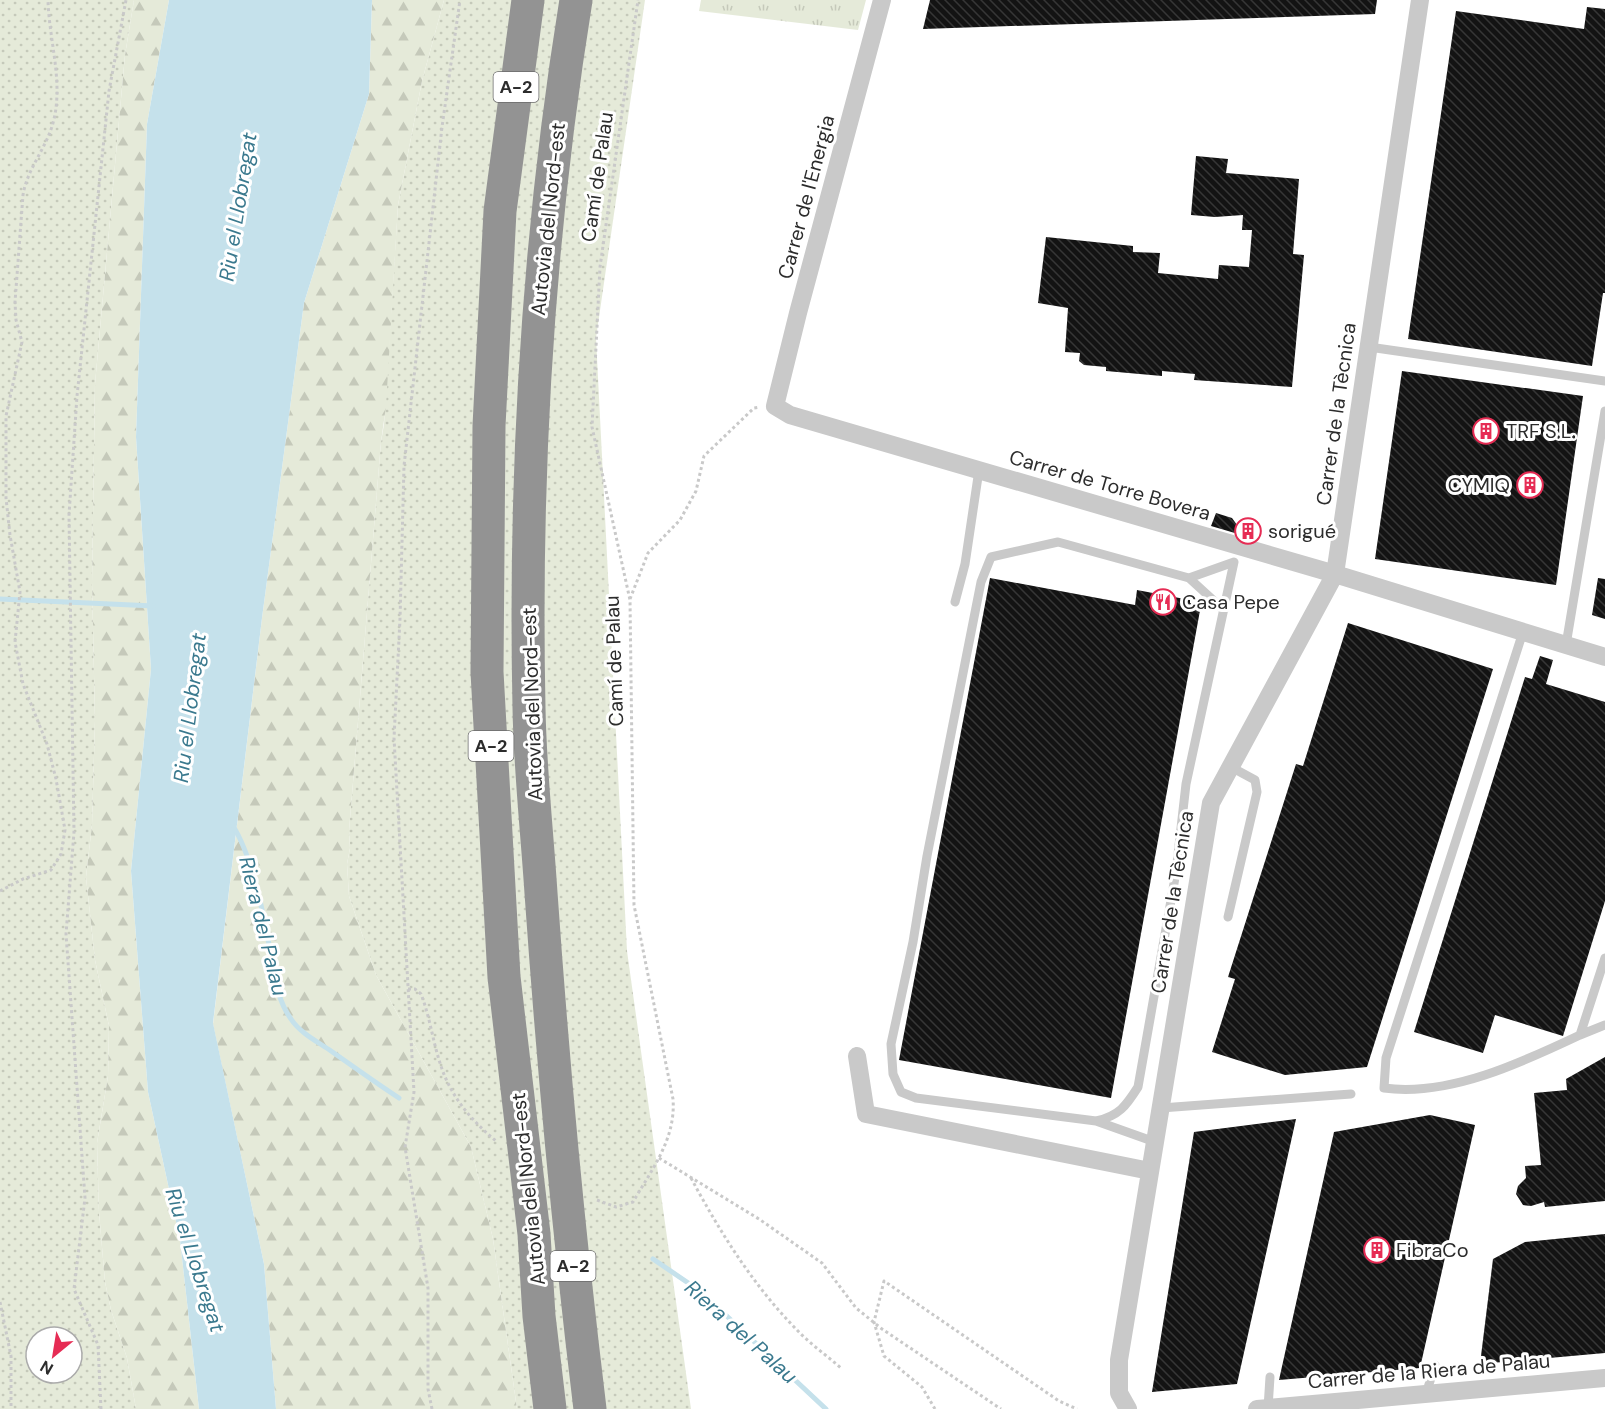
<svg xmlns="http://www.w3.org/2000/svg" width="1605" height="1409" font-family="'DM Sans',sans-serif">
<defs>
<pattern id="grass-dots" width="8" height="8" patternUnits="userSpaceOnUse" patternTransform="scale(1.5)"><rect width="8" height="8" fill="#e5ead9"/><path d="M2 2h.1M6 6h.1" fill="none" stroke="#c5c9ba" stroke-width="1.8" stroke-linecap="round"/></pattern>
<pattern id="forest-firs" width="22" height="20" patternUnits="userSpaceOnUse" patternTransform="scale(1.5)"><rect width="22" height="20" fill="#e5ead9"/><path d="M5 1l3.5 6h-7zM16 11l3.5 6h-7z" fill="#c5c9ba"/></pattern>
<pattern id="park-tufts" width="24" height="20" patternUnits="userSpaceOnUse" patternTransform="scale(1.5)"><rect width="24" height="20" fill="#e5ead9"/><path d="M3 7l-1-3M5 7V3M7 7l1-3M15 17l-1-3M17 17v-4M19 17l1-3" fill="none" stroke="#c5c9ba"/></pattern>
<pattern id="building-back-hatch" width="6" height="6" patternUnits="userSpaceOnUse" patternTransform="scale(1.5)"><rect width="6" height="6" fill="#131313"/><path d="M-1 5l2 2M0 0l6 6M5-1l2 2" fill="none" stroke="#363636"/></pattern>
</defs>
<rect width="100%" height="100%" fill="#fff"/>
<path fill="url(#grass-dots)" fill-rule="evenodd" d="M0,0h134l-9,55 -30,329 -3,198 3,139 -3,104 -6,52 9,83 14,66 -1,50 -11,67 2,69 6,70 6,28 16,48 9,51h-136zM36,1337h36v36h-36z
M444,0h201l-49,338 31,613 64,458h-174l-24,-170 -22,-92 -95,-172 -27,-79 -2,-32 3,-16 -1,-17 32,-389 3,-18 14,-219 24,-124z"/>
<path fill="url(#forest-firs)" d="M134,0h35l-22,124 -11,313 15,232 -20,202 17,221 32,148 19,169h-63l-9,-51 -16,-48 -6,-28 -6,-70 -2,-69 11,-67 1,-50 -14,-66 -9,-83 6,-52 3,-104 -3,-139 3,-198 30,-329z
M372,0h72l-22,81 -24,124 -12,201 -5,36 -32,389 1,17 -3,16 2,32 27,79 95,172 22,92 24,170h-241l-12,-145 -51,-240 49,-406 42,-315 65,-209z"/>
<path fill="url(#park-tufts)" d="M701,0h165l-8,30 -159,-19z"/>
<path fill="#c5e1eb" d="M169,0h203l-3,94 -65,209 -42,315 -49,405 51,241 12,145h-77l-19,-169 -32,-148 -17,-221 20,-202 -15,-232 11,-313z"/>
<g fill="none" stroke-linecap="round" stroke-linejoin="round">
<path stroke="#c5e1eb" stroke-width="5" d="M0,599l154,7
M233,826c18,28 31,90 37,124 5,25 6,48 21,69 9,14 27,23 40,32 23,16 45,32 68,47
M653,1259l47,32 126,118"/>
</g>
<path fill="url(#building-back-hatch)" d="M930,0h447l-2,14 -452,15z
M1587,7l18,2v284h-2l-11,73 -184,-27 48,-328 128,18z
M1196,156l32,3 -2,14 73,6 -6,75 11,1 -12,132 -98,-7 1,-6 -33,-3v5l-56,-5v-4l-22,-2 -5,-4 1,-8 -15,-1 3,-44 -30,-5 8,-66 87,9v6l27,1 -2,20 60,6 1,-14 30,2 3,-37h-10l1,-15 -28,2 -24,-2z
M1402,371l181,25 -27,189 -181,-26z
M1216,513l16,5 13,18 -34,-10z
M990,578l145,27 2,-15 53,10v3l11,2 -90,493 -212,-38z
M1598,578l7,1v40l-13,-4z
M1348,623l145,46 -126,398 -82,8 -73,-23 23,-73 -7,-2 68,-213 7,2z
M1540,656l13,4 -7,24 59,18v199l-42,135 -68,-21 -12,38 -69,-21 111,-355 7,2z
M1605,1057v144l-60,6 -1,-5 -13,4 -8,-1 -7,-11 2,-8 8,-8 -1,-12 16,-1 -7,-72 33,-3 -1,-11z
M1430,1115l45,10 -55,243 -141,12 55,-248z
M1296,1119l-59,265 -85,8 42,-260z
M1605,1234v119l-125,11 13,-105 32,-17z"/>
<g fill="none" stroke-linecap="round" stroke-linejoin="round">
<path stroke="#c9c9c9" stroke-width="3" stroke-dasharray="3 3" stroke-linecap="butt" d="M630,599l18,-46 32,-33 16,-29 8,-35 50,-48 6,-1
M0,891l23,-12 28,-9 10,-16 4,-24 -9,-51 -9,-35 -24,-60 -8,-42 5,-50 -10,-57 -4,-37v-82l16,-74 -6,-22 -1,-18 8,-107c4,-26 23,-46 30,-72 11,-40 -4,-82 -5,-123
M408,989h7l6,5c9,23 12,49 20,72 10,31 31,55 55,75
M659,1158l100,61 63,44 34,45 26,21 119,80
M691,1178c29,54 62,107 105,151 13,14 30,26 45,39
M597,1200l19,7 17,-5c19,-33 43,-63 40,-103l-39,-194 -4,-305 -38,-173 8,-160 38,-267
M0,1302l11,54v53
M101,1409l-3,-64 -24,-56 11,-91 -19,-264 8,-102 -5,-317 8,-119 32,-305 17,-91
M432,1409l-4,-20v-101l-23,-141 9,-55 -20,-354 6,-119 4,-153 38,-339 18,-127
M935,1409l-13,-22 -38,-31 -10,-34 10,-41 175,120 18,8"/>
<path stroke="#c9c9c9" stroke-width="9" d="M1369,347l236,34
M1189,578l45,-16 -48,222 -10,88 -38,215c-12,19 -19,29 -42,34l-180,-23 -15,-6 -8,-18 -2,-30 22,-102 14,-86 39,-198 15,-76 10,-25 67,-15 131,36 35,32
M955,602l10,-38 14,-94
M1523,632l-137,426 -2,30c65,9 139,-26 196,-53l25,-77
M1566,645l39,-234
M1228,917l29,-125 -2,-12 -24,-13
M1580,1035l25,-10
M1161,1108l190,-14
M1096,1121l59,21
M1426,1394l9,-29
M1268,1408l2,-31"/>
<path stroke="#c9c9c9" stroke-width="18" d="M882,0l-84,313 -23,93 15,9 545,159 270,83
M857,1056l9,58 284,57
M1128,1409l-9,-16v-33l92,-557 124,-229 85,-574
M1257,1409l348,-31"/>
<path stroke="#939393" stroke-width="33" d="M528,0l-28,211 -11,215 -2,246 17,305 30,257 5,82 11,93
M576,0c-38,234 -52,471 -47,708 1,62 8,123 12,185 12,172 28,344 49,516"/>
</g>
<defs>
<g id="building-ring" transform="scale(1.35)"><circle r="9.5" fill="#fff" stroke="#e62c54" stroke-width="1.5"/><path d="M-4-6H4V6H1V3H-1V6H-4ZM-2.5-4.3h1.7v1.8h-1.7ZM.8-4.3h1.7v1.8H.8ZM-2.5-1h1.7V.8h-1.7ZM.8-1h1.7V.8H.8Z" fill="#e62c54"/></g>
<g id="restaurant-ring" transform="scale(1.35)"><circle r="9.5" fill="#fff" stroke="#e62c54" stroke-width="1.5"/><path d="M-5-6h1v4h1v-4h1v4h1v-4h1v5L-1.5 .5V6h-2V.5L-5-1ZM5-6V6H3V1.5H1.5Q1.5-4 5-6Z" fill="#e62c54"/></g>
</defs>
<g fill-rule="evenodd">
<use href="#building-ring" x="1486" y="431"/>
<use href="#building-ring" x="1530" y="485"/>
<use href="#building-ring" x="1248" y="531"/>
<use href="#restaurant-ring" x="1163" y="602"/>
<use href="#building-ring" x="1377" y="1250"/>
</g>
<g text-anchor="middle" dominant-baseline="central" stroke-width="6" stroke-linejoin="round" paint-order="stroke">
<g fill="#fff" stroke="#6b6b6b" stroke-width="1.5">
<rect x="493.5" y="72" width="45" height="30" rx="4.5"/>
<rect x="468.5" y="731" width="45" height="30" rx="4.5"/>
<rect x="550.5" y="1251" width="45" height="30" rx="4.5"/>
</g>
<g font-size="18" font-weight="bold" fill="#2c2c2c">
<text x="516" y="87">A-2</text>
<text x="491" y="746">A-2</text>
<text x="573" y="1266">A-2</text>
</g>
<g font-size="20" fill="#2c2c2c" stroke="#fff">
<text transform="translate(597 177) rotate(-82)">Camí de Palau</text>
<text transform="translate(806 197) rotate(-75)">Carrer de l'Energia</text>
<text transform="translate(548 219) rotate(-84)">Autovia del Nord-est</text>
<text transform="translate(1336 414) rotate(-82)">Carrer de la Tècnica</text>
<text transform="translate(1110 485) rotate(16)">Carrer de Torre Bovera</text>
<text transform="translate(614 661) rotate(-92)">Camí de Palau</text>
<text transform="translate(532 704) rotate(-92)">Autovia del Nord-est</text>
<text transform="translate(1172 902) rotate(-81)">Carrer de la Tècnica</text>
<text transform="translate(528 1189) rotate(-96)">Autovia del Nord-est</text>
<text transform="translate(1429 1371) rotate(-5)">Carrer de la Riera de Palau</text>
</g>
<g font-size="20" fill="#2c2c2c" stroke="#fff" text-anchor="start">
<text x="1506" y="431">TRF S.L.</text>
<text x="1510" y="485" text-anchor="end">CYMIQ</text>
<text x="1268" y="531">sorigué</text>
<text x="1182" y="602">Casa Pepe</text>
<text x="1396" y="1250">FibraCo</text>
</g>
<g font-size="21" font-style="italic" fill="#3a798e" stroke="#fff">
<text transform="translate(238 207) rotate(-81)">Riu el Llobregat</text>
<text transform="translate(190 708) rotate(-83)">Riu el Llobregat</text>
<text transform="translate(263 926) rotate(76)">Riera del Palau</text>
<text transform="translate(195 1260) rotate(72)">Riu el Llobregat</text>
<text transform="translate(741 1332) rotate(42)">Riera del Palau</text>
</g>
</g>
<g transform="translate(54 1355) rotate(210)"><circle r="28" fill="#ffffff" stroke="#ababab" stroke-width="1.5"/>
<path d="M0-4.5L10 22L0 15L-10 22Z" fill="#e62c54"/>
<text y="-9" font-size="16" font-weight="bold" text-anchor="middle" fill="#2c2c2c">N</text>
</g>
</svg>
